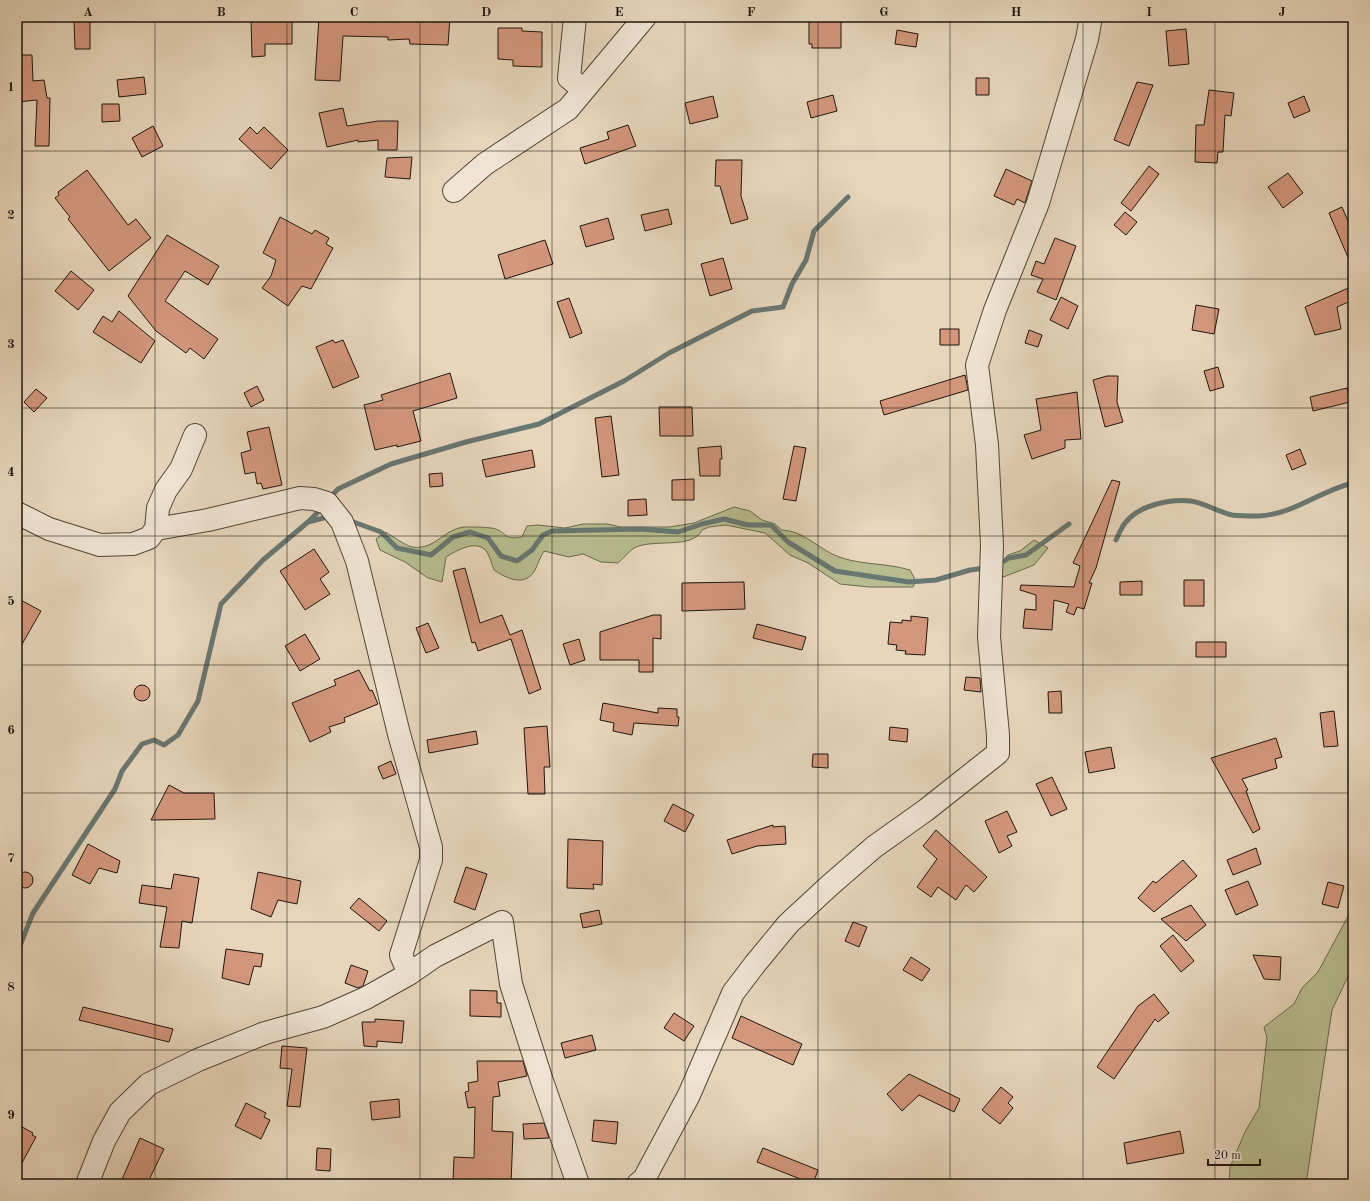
<svg xmlns="http://www.w3.org/2000/svg" width="1370" height="1201" font-family="'Old Standard TT',serif">
<rect width="100%" height="100%" fill="#e7d6bc"/>
<filter id="stains"><feTurbulence type="fractalNoise" baseFrequency=".005" numOctaves="4"/><feColorMatrix values="0 0 0 0 .2 0 0 0 0 .09 0 0 0 0 .02 0 0 0 .5 -.17"/></filter>
<radialGradient id="worn" r=".72"><stop offset=".6" stop-color="#630" stop-opacity="0"/><stop offset="1" stop-color="#630" stop-opacity=".3"/></radialGradient>
<path fill="#b7bd8f" stroke="#6b694e" d="M734,507l16,4 12,9 13,4 7,6c20,1 33,15 50,24 25,12 52,8 78,16l6,11 -3,6h-44l-29,-3 -32,-21 -18,-8 -25,-22 -39,-8 -17,2 -7,3c-9,20 -50,8 -68,18 -6,4 -11,11 -16,15l-17,-1 -18,-8 -14,3 -25,-6c-4,6 -6,13 -9,19 -10,18 -29,8 -41,0 -2,-5 -4,-13 -7,-18 -10,-14 -31,-1 -41,5l-4,25 -14,-4 -23,-16 -25,-12 -4,-11 9,-7c8,4 19,13 27,15 24,4 33,-21 56,-20 8,0 21,0 28,2 12,5 8,11 26,8l5,-11 11,-1 27,3 18,-4h24l14,3h48l25,-4z
M1034,540l14,8 -14,17 -33,13v-15l7,-8 12,-4z
M1353,907v59l-21,44 -26,174h-77l1,-17 15,-35 14,-24 8,-70 -3,-11 30,-23 8,-16 16,-16z"/>
<g fill="none" stroke-linecap="round" stroke-linejoin="round">
<path stroke="#677772" stroke-width="5" d="M329,499l9,-10 53,-25 75,-22 73,-18 85,-43 45,-28 83,-42 31,-4 9,-23 14,-24 8,-29 34,-34
M348,520l33,12 16,16 34,7 22,-18 17,-5 18,6 13,18 16,5 15,-11 11,-15 9,-4 89,-2 37,3 24,-8 22,-5 24,6h23l17,17 47,29 74,11 27,-2 34,-10 17,-2
M308,522l23,-6
M1116,540c3,-6 5,-12 9,-17 14,-18 44,-24 66,-22 14,2 27,11 41,14 8,1 19,1 27,1 36,-2 60,-25 94,-33
M998,565l11,-7 17,-3 43,-31
M17,953l16,-40 82,-124 7,-18 20,-27 12,-4 10,5 14,-10 20,-34 23,-97 42,-44 45,-38 15,-15"/>
</g>
<path fill="#d3977c" stroke="#1f150e" d="M251,17h41v27h-27v12l-13,1z
M319,17h25v3l31,2v-5h75l-2,28 -38,-1 -1,-5 -21,1v-3l-45,-1 -3,45 -25,-1z
M809,17h32v31h-29v-4h-3z
M90,18v31h-15l-1,-30z
M498,28h24v3l20,1v35l-29,-1v-6l-15,-1z
M1186,29l3,35 -20,2 -3,-35z
M897,30l21,4 -2,13 -21,-3z
M17,55h15l1,26 11,-1 3,18h3l-1,48h-14l2,-46 -20,2z
M144,77l2,17 -27,3 -2,-17z
M976,78h13v17h-13z
M1137,82l16,3 -24,61 -15,-6z
M1209,90l25,3 -3,23 -6,-1 -2,37h-5l-1,11 -22,-1 1,-37h8z
M833,95l4,16 -26,7 -4,-16z
M713,96l5,21 -28,7 -5,-21z
M1304,96l6,15 -16,7 -6,-15z
M102,104h17l1,17 -18,1z
M343,108l4,18 31,-5h20l-1,29h-19v-10l-20,2v-2l-31,7 -8,-34z
M628,125l8,21 -51,18 -5,-16 29,-9 -2,-7z
M153,126l10,20 -21,11 -10,-19z
M250,127l7,7 7,-7 24,23 -17,19 -32,-30z
M412,157l-2,22 -25,-2 2,-19z
M716,160h26l-1,36 7,23 -17,5 -11,-38h-5z
M1149,166l10,8 -28,37 -10,-8z
M1006,169l26,12 -7,22 -8,-4 -3,6 -20,-9z
M87,170l41,55 8,-6 15,19 -42,33 -41,-52 2,-2 -15,-19 4,-3 -1,-3z
M1288,173l15,20 -20,15 -15,-21z
M1342,207l11,26v36l-24,-56z
M668,209l4,15 -27,7 -4,-16z
M1125,212l12,10 -11,13 -12,-10z
M280,217l32,17 3,-4 14,8 -3,6 7,4 -22,41 -9,-3 -14,20 -26,-18 9,-12 5,-16 -13,-7z
M608,218l6,21 -28,8 -6,-21z
M167,235l52,31 -11,19 -23,-14 -20,30 53,38 -14,20 -14,-11 -4,5 -30,-22 -28,-35z
M1055,238l21,8 -20,54 -19,-8 6,-13 -12,-4 5,-14 8,3z
M545,240l8,24 -48,15 -7,-24z
M723,258l9,31 -22,7 -9,-32z
M71,271l23,19 -16,20 -23,-19z
M1353,286v14l-16,7 4,22 -26,6 -10,-28z
M1061,297l17,9 -10,23 -18,-9z
M569,298l13,35 -12,5 -13,-36z
M1196,305l23,4 -5,25 -22,-4z
M119,311l36,30 -14,22 -48,-31 10,-16 9,6z
M940,329h19v16h-19z
M1029,330l13,5 -4,12 -13,-4z
M333,340l2,3 8,-3 16,37 -26,11 -17,-41z
M1218,367l6,20 -14,4 -6,-20z
M450,373l7,25 -44,13 8,30 -24,6v-2l-22,5 -11,-45 19,-5 -2,-5z
M965,375l3,15 -84,25 -4,-14z
M1107,376h11l-1,26 6,20 -18,5 -12,-47z
M257,386l7,14 -13,7 -7,-14z
M1347,388l3,14 -37,9 -3,-14z
M36,389l11,9 -13,14 -10,-10z
M1077,392l4,47 -16,1v8l-33,11 -8,-24 17,-5 -5,-31z
M659,407h33l1,29h-33z
M611,416l8,59 -17,2 -7,-59z
M269,427l13,58 -19,4 -2,-6 -4,1 -2,-12 -10,2 -4,-21 10,-3 -4,-18z
M721,446l1,13h-2v17h-20l-2,-28z
M794,446l12,2 -10,53 -13,-2z
M1300,449l6,15 -14,6 -6,-15z
M532,450l3,17 -49,10 -4,-17z
M442,473l1,13 -13,1 -1,-13z
M694,479v21h-22v-20z
M1112,480l8,2 -24,86 -7,15h3l-8,26 -7,-2 -3,8 -8,-3 3,-8 -15,-4 -2,30 -29,-2 2,-19 11,1v-15l-16,-5 1,-5 53,2 6,-21 -7,-3z
M646,499l1,16 -19,1v-16z
M314,549l15,23 -9,7 10,15 -25,16 -25,-39z
M465,568l15,55 22,-8 8,20 12,-5 19,59 -12,5 -18,-55 -33,12 -3,-9 -3,1 -19,-72z
M1184,580h20v26h-20z
M1142,581v14h-22v-13z
M744,582l1,27 -63,2v-28z
M17,598l24,13 -24,42z
M653,615h8v24l-8,-1v34h-14v-12h-39v-28z
M911,616l17,2 -3,37 -20,-1 1,-3 -10,-1 1,-5 -9,-1 2,-22 12,1v-3l9,1z
M428,623l11,25 -13,5 -10,-25z
M757,624l49,13 -4,13 -49,-12z
M305,634l15,25 -20,12 -15,-25z
M579,639l6,21 -15,5 -7,-21z
M1196,642h30v15h-30z
M359,670l11,21 2,-1 6,14 -34,14 1,4 -16,5 2,5 -21,10 -18,-39 44,-18 -2,-5z
M966,677l14,1 1,14 -17,-2z
M134 693a8 8 0 1 1 16 0a8 8 0 1 1-16 0Z
M1061,691l1,22h-13l-1,-21z
M603,703l55,10v-5l19,1v8h2l-1,9 -44,-3 -2,12 -19,-4 1,-8 -14,-3z
M1334,711l4,35 -14,1 -4,-34z
M547,726l3,41h-6l1,27h-17l-4,-66z
M890,727l18,2 -1,13 -18,-2z
M476,731l2,13 -49,9 -2,-13z
M1276,738l6,19 -7,2 2,9 -35,11 6,11 -2,1 14,38 -7,4 -42,-75z
M1111,747l4,21 -26,5 -4,-21z
M813,754h15v14l-16,-1z
M391,761l5,13 -13,5 -5,-12z
M1052,777l15,32 -16,7 -15,-32z
M169,785l15,8h30l1,26 -64,1z
M673,804l21,11 -9,17 -21,-11z
M1007,811l10,21 -10,4 5,10 -13,7 -14,-32z
M773,825v2l12,-1 1,18 -29,2 -25,8 -5,-14z
M936,830l51,47 -13,15 -8,-7 -10,15 -18,-13 -7,10 -14,-10 20,-28 -14,-13z
M568,839l35,2 -1,44 -9,-1 1,5 -27,-1z
M88,844l32,17 -3,12 -18,-5 -9,16 -18,-9z
M1256,848l5,16 -28,11 -6,-15z
M1183,860l14,16 -43,36 -16,-14 15,-17 3,2z
M466,867l21,7 -12,36 -21,-8z
M17 880a8 8 0 1 1 16 0a8 8 0 1 1-16 0Z
M258,872l43,9 -4,23 -19,-4 -7,17 -20,-8z
M174,874l25,4 -7,45 -10,-2 -3,27 -19,-1 7,-40 -28,-4 3,-18 29,4z
M1248,881l10,24 -22,10 -11,-25z
M1328,882l16,4 -6,22 -16,-4z
M359,898l28,23 -8,10 -29,-23z
M1191,905l15,20 -20,16 -25,-22z
M599,910l3,14 -19,4 -3,-14z
M853,922l14,5 -8,20 -14,-6z
M1173,935l21,26 -13,11 -21,-26z
M226,949l37,5 -2,13 -7,-1 -5,19 -27,-7z
M1253,955l28,2 -1,23 -16,-1z
M911,957l19,12 -8,12 -19,-11z
M351,965l17,6 -5,15 -5,2 -13,-5z
M470,990l27,1v12h4v14l-31,-1z
M1154,994l15,19 -11,9 -3,-3 -41,60 -17,-12 41,-61z
M83,1007l90,22 -4,13 -90,-22z
M674,1013l20,13 -10,15 -20,-13z
M741,1016l61,28 -9,21 -61,-27z
M375,1019l29,2 -2,22 -25,-2v6l-13,-1 -2,-24h13z
M592,1035l4,15 -31,8 -4,-15z
M282,1046l25,2 -7,59 -13,-1 5,-37 -12,-1z
M477,1061h46l4,15 -29,6 2,14 -7,1 -1,34 21,1 -2,52h-18v-5l-40,2 1,-24 20,1 1,-51 -7,1 -3,-16 4,-1 -1,-8 10,-2z
M909,1074l51,25 -6,13 -35,-17 -17,16 -15,-17z
M1001,1087l12,10 -5,6 5,5 -13,16 -18,-14z
M399,1099l1,18 -28,3 -2,-18z
M246,1103l20,10 -2,4 6,3 -9,19 -26,-13z
M594,1120l24,2 -2,22 -24,-3z
M544,1123l5,15 -25,1 -1,-15z
M17,1124l16,9 -1,2 4,2 -19,35z
M1180,1131l4,22 -57,11 -3,-21z
M140,1138l24,11 -17,35h-27z
M317,1148l14,1 -1,22 -14,-1z
M763,1148l55,22 -5,14 -56,-22z"/>
<g fill="none" stroke-linecap="round" stroke-linejoin="round">
<g stroke="#51453a" stroke-width="24">
<path id="minor" d="M575,17l-6,61 15,12
M454,191l31,-27 83,-55 77,-92
M17,513l32,16 51,16 33,-1 16,-6 7,-9 2,-21 8,-18 15,-21 14,-34
M156,529l52,-9 92,-22 14,1 13,4 15,19 15,39 42,173 32,113v13l-30,95 8,19
M87,1184l17,-43 16,-29 29,-28 49,-24 67,-27 58,-16 43,-19 43,-24 26,-18 67,-34 9,62 31,97 36,103
M638,1184l6,-5 45,-84 44,-102 22,-29 33,-40 41,-38 45,-39 52,-37 72,-57v-18l-9,-98 3,-92 -5,-100 -10,-80 18,-55 43,-107 49,-164 4,-22"/>
</g>
<use href="#minor" stroke="#efe4d3" stroke-width="22"/>
</g>
<path fill="none" stroke="#1f150e" stroke-width="1" stroke-opacity="0.55" d="M155,17v1167M287,17v1167M420,17v1167M552,17v1167M685,17v1167M818,17v1167M950,17v1167M1083,17v1167M1215,17v1167M17,151h1336M17,279h1336M17,408h1336M17,536h1336M17,665h1336M17,793h1336M17,922h1336M17,1050h1336"/>
<rect width="1370" height="1201" fill="none" stroke="#e7d6bc" stroke-width="44"/>
<path d="M1208 1159v6h52v-6" fill="none" stroke="#1f150e" stroke-width="2"/>
<text x="1214" y="1159" font-size="12" fill="#1f150e" stroke="#efe4d3" stroke-width="3" paint-order="stroke">20 m</text>
<rect x="22" y="22" width="1326" height="1157" fill="none" stroke="#1f150e" stroke-width="1.5"/>
<g font-size="13" text-anchor="middle" font-weight="bold" fill="#1f150e">
<text x="88" y="16">A</text>
<text x="221" y="16">B</text>
<text x="354" y="16">C</text>
<text x="486" y="16">D</text>
<text x="619" y="16">E</text>
<text x="751" y="16">F</text>
<text x="884" y="16">G</text>
<text x="1016" y="16">H</text>
<text x="1149" y="16">I</text>
<text x="1282" y="16">J</text>
<text x="11" y="91">1</text>
<text x="11" y="219">2</text>
<text x="11" y="348">3</text>
<text x="11" y="476">4</text>
<text x="11" y="605">5</text>
<text x="11" y="734">6</text>
<text x="11" y="862">7</text>
<text x="11" y="991">8</text>
<text x="11" y="1119">9</text>
</g>
<rect width="100%" height="100%" filter="url(#stains)"/>
<rect width="100%" height="100%" fill="url(#worn)"/>
</svg>
